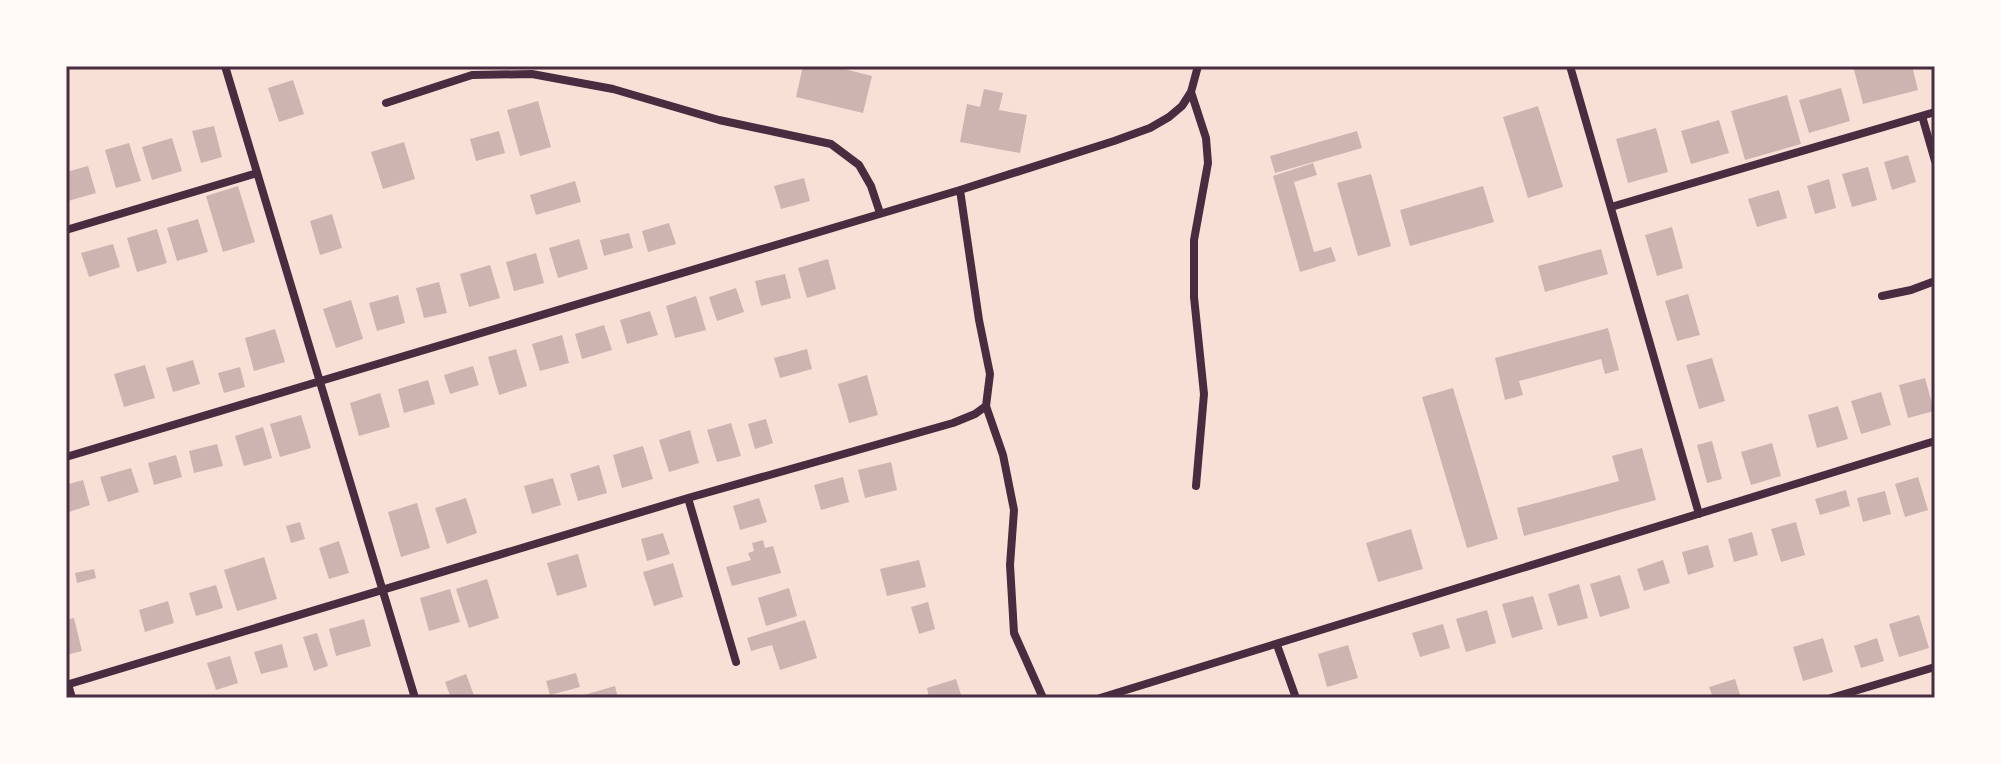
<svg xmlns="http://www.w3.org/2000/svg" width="2001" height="764" font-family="Spectral,serif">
<rect width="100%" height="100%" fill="#f7e1d7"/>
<path fill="#ccb4b1" d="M803,66h30l39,10 -9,37 -67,-16z
M1853,66h59l6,24 -55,14z
M293,80l11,34 -25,8 -11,-34z
M1841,88l9,33 -41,12 -10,-33z
M984,89l19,4 -4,17 28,5 -7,38 -60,-11 7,-38 13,3z
M1787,95l14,49 -56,16 -14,-49z
M538,101l13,46 -31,9 -13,-46z
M1538,106l25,81 -35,11 -25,-81z
M1719,120l10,33 -38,11 -10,-33z
M214,126l8,31 -21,6 -9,-32z
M1656,128l12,44 -40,11 -12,-44z
M499,131l6,22 -29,8 -6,-22z
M1357,131l5,17 -87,25 -5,-17z
M172,138l10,33 -30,9 -10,-33z
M404,142l11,37 -32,10 -12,-37z
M129,143l12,38 -25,7 -11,-38z
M1908,155l8,27 -24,8 -8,-28z
M1313,163l4,12 -23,7 20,70 17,-5 5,14 -36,11 -27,-96z
M88,166l8,27 -28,8 -2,-29z
M1868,167l9,33 -25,7 -10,-33z
M1371,174l20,72 -33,10 -21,-73z
M804,178l6,23 -29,8 -7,-23z
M1829,179l7,29 -21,6 -8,-28z
M575,181l6,21 -45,13 -6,-20z
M238,186l17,56 -32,10 -17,-56z
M1483,186l11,36 -84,24 -10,-36z
M1779,190l8,28 -30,9 -9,-28z
M332,214l10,34 -22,7 -10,-34z
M198,219l10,33 -31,9 -10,-33z
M669,223l7,21 -28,8 -6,-21z
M1672,227l11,41 -26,8 -12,-41z
M157,229l10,34 -30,9 -10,-34z
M629,233l4,15 -29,8 -4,-16z
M579,239l9,30 -30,9 -9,-30z
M113,244l7,23 -31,10 -8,-24z
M1601,249l7,25 -63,18 -7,-26z
M536,253l8,30 -30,8 -8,-29z
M828,259l8,30 -29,9 -9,-30z
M490,265l10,33 -31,9 -9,-33z
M785,274l6,24 -30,8 -6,-25z
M439,282l8,31 -23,5 -8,-30z
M736,288l8,24 -27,9 -8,-24z
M1688,294l12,41 -23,6 -12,-40z
M398,295l7,28 -28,8 -8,-28z
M696,296l10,34 -31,8 -9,-32z
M351,300l12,39 -27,9 -13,-39z
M650,311l8,24 -31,9 -7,-24z
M604,325l8,25 -30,9 -7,-25z
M1608,328l11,42 -14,4 -4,-15 -82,22 4,14 -18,5 -10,-42z
M275,329l10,33 -31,9 -9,-33z
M562,335l7,28 -29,8 -8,-27z
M516,349l11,37 -28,9 -11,-38z
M807,349l5,20 -32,9 -6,-20z
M1712,358l13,43 -26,8 -13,-44z
M193,360l7,24 -27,8 -7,-24z
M145,365l10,33 -31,9 -10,-33z
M473,366l6,19 -29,9 -6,-19z
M240,367l5,20 -21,6 -6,-20z
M867,375l11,40 -29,8 -11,-39z
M1925,378l9,33 -26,7 -9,-33z
M428,380l7,24 -31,9 -6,-24z
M1453,388l45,151 -31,9 -45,-151z
M1881,392l10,33 -30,9 -10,-33z
M380,393l10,34 -31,9 -9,-33z
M1838,406l10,33 -31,9 -9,-33z
M301,415l10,33 -31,9 -10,-33z
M766,419l7,24 -18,6 -7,-25z
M731,423l10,33 -24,6 -10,-32z
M263,427l9,31 -28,8 -9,-30z
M690,430l9,33 -30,9 -10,-32z
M1712,441l10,38 -15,4 -10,-38z
M1772,443l9,33 -30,9 -10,-33z
M217,444l6,22 -29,7 -5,-22z
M643,446l10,33 -31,9 -9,-33z
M1642,448l14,52 -132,36 -7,-28 102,-27 -7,-25z
M176,455l6,22 -28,8 -6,-22z
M891,462l6,28 -32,8 -7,-28z
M599,465l8,28 -29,8 -8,-27z
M131,468l8,24 -31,10 -8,-25z
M843,477l6,25 -28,8 -7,-25z
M1918,477l10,33 -23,7 -10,-33z
M553,478l8,27 -29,9 -8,-28z
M83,480l7,25 -24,8v-28z
M1846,490l4,16 -30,9 -5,-16z
M1885,491l6,23 -28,8 -6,-24z
M466,498l11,35 -30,11 -12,-36z
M759,498l8,24 -27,8 -7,-24z
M417,503l13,45 -29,9 -13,-45z
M300,522l5,17 -14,4 -5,-17z
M1796,522l9,33 -24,7 -10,-33z
M1411,529l12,40 -45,13 -12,-39z
M1752,532l6,23 -24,7 -6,-23z
M663,533l7,21 -23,7 -6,-22z
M763,540l2,8 8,-2 8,27 -49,13 -6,-19 25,-7 -3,-7 6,-2 -2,-8z
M339,541l10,32 -20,6 -10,-31z
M1708,545l6,22 -26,8 -6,-23z
M578,554l9,33 -30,9 -10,-33z
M264,557l13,42 -40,12 -13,-41z
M919,560l7,27 -39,9 -7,-27z
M1663,560l7,23 -26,8 -7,-22z
M673,563l10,34 -29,9 -11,-34z
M94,569l2,9 -19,5 -2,-10z
M1620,575l10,33 -30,9 -10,-33z
M487,579l12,39 -30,10 -13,-39z
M1579,584l9,34 -30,8 -10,-32z
M216,585l7,23 -27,8 -7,-23z
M789,588l8,28 -31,10 -8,-28z
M450,589l10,33 -31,9 -9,-33z
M1533,596l10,33 -31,9 -10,-34z
M168,601l6,22 -29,9 -6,-22z
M928,602l7,27 -16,5 -8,-27z
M1487,610l9,33 -30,9 -10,-33z
M1919,615l10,33 -30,9 -10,-33z
M74,618l8,33 -16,4v-35z
M364,619l7,27 -35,10 -7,-27z
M805,620l12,38 -37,12 -8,-25 -21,6 -4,-13z
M1443,624l7,24 -30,9 -8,-24z
M317,633l11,33 -14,5 -11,-34z
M1823,638l10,34 -30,9 -10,-34z
M1877,638l7,23 -23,7 -7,-22z
M282,644l6,23 -27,7 -7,-22z
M1348,645l10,33 -31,9 -9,-33z
M230,656l8,27 -22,7 -9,-27z
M576,673l4,14 -30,8 -4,-14z
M466,674l9,24h-24l-6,-16z
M956,679l6,19h-33l-2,-10z
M1735,679l6,19h-28l-4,-11z
M615,686l3,12h-33l-1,-3z"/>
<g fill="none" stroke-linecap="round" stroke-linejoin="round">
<path stroke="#4a2c40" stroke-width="8" d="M225,66l190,632
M1570,66l129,448
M1191,92l15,46 2,25 -14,77v57l10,97 -8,92
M386,103l86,-28 60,-1 81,15 106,31 112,24 28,21 12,21 9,27
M1922,116l13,45
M960,190l19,130 11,54 -4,32 17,49 11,55 -4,55 4,68 29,65
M1611,207l324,-95
M66,230l191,-57
M1882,296l29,-6 24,-9
M66,457l894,-267 154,-49 36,-13 19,-11 13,-11 9,-14 7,-26
M688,498l48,164
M1277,645l19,53
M68,684l4,14
M66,685l622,-187 265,-75 22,-9 11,-8
M1100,698l835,-257
M1831,698l104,-31"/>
</g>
<rect width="2001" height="764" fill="none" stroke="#fffaf5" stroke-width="136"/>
<rect x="68" y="68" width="1865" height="628" fill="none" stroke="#4a2c40" stroke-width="3"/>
</svg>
